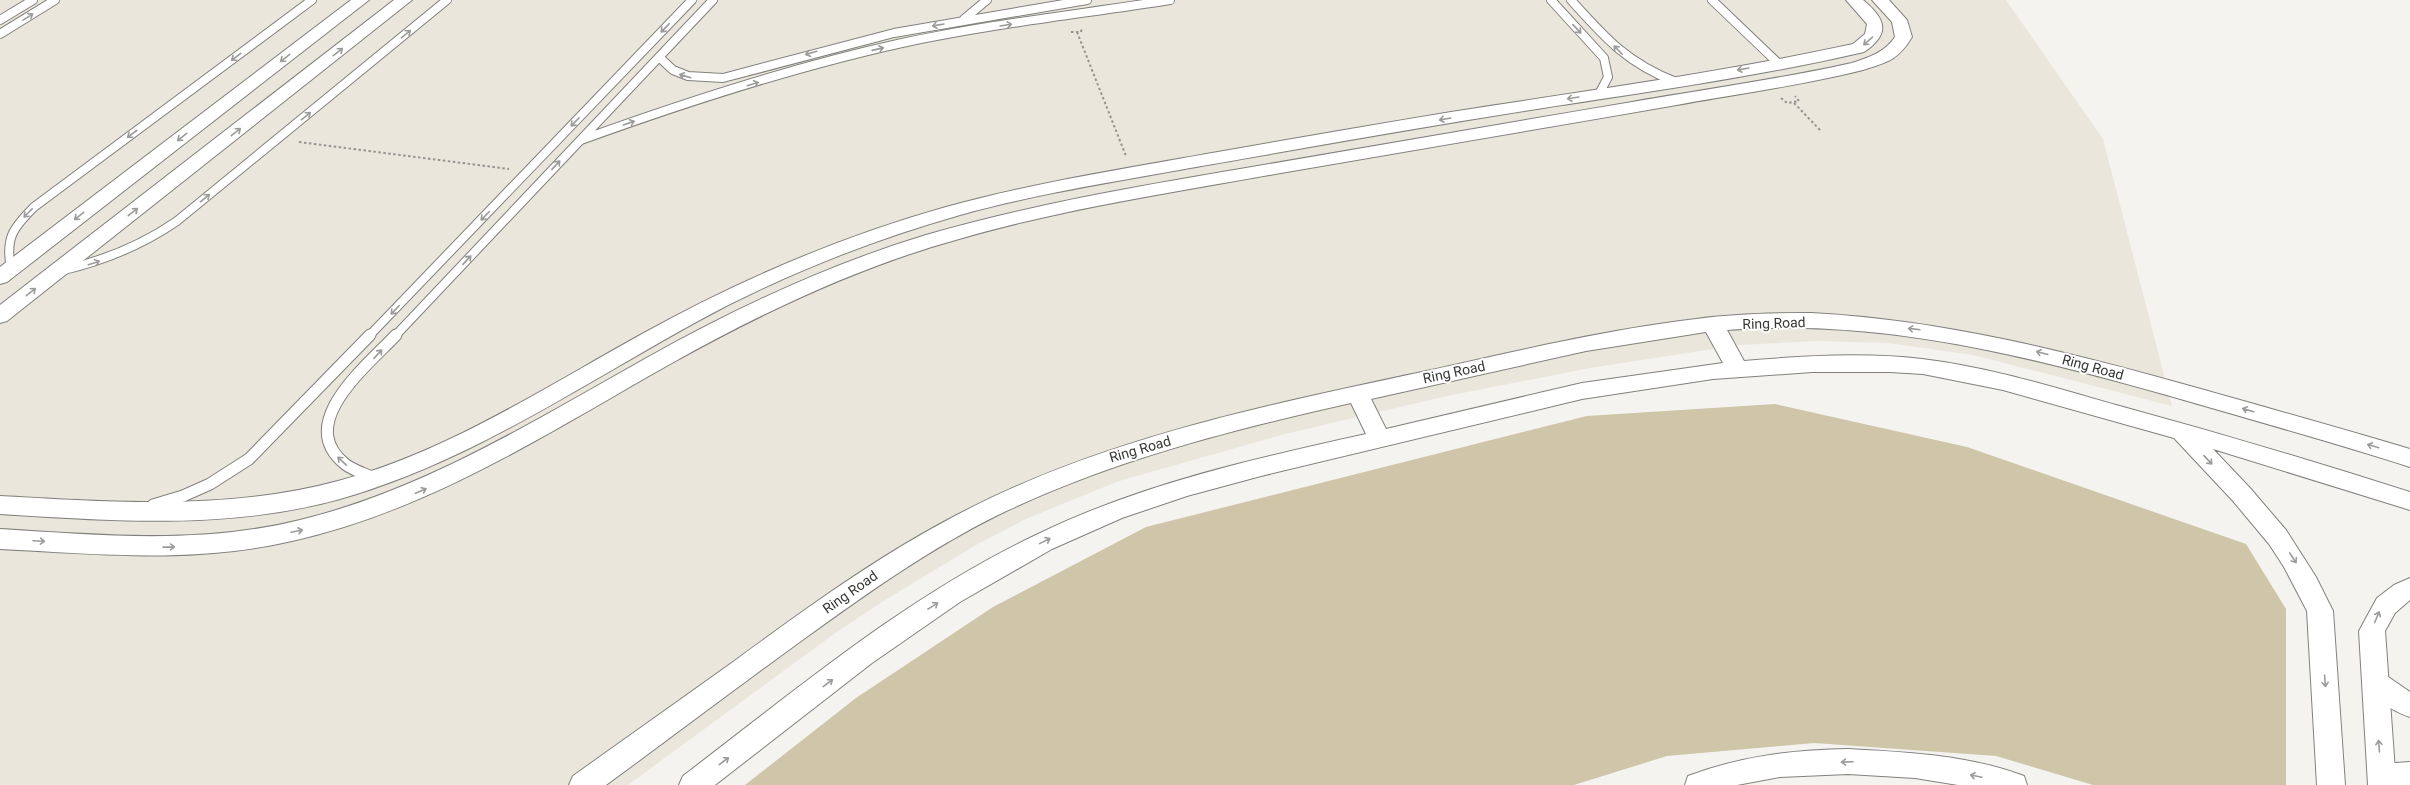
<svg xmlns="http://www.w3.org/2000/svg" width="2410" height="785" font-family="Roboto,sans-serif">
<rect width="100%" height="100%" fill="#f4f3f0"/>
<path fill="#eae6db" d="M0,0h2006l97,139 69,267 -199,-51 -85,-12 -71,-2 -78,4 -149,23 -143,28 -162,38 -166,47 -91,37 -52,27 -94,57 -48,32 -206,151h-628z"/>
<path fill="#cfc5a9" d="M1775,404l192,43 279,97 40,65v176h-193l-97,-29 -182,-13 -147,13 -93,29h-829l111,-87 137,-91 153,-80 441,-111z"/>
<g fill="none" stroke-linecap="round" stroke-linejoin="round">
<g stroke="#81807d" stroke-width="10">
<path id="lane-far1" d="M1551,0l53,58 4,19 -9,17
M1571,0c34,38 56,63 105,82
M1712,0l66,63
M964,19l23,-19
M0,20l33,-20
M0,34l55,-34
M659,57l14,13 15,6 35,2 171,-45 193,-33
M581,140c105,-38 212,-73 321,-97 88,-19 179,-29 268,-43
M11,269c-6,-31 2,-41 23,-62l278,-207
M60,271c43,-10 81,-25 117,-50l270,-221
M369,336l323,-336
M395,336l318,-336"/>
</g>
<g stroke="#81807d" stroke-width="13">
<path id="lane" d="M376,479c-10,-5 -22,-8 -31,-15 -51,-41 22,-98 51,-129
M153,505l30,-9 27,-12 39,-25 121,-124"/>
</g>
<g stroke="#81807d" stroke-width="2">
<path id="street" d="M2375,671l9,3 26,18v25c-16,-5 -40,-20 -48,-35l4,-8z
M1848,749c57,3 121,6 176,27l3,9h-69l-43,-7 -67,-4 -68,3 -43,8h-52l3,-9c53,-20 104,-26 160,-27z
M2410,762v23h-38l-4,-9 4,-9 9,-3z"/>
</g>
<g stroke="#81807d" stroke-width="2">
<path id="secondary" d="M351,0h18l-362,282 -7,2v-17z
M394,0h18l-405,321 -7,2v-18z
M1846,0h17c23,19 28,34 1,52 -108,25 -218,40 -327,57 -116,18 -232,39 -347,59 -77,14 -155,26 -230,47 -91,26 -179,61 -262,106 -117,64 -228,141 -358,178 -111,31 -227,22 -340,15v-18c112,6 227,15 338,-15 109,-29 206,-93 304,-147 97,-54 198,-97 304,-127 87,-24 177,-38 266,-54 80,-14 159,-28 239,-41 134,-21 269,-39 402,-68l12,-10 2,-10z
M1872,0h17l18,20 5,17c-14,23 -24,25 -49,33 -63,16 -128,24 -192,36 -132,23 -264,45 -396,68 -106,19 -213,35 -316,65 -101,28 -196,73 -287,124 -123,69 -241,147 -380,178 -99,23 -192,13 -292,8v-20c101,6 200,16 300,-9 127,-31 237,-101 350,-164 88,-49 180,-92 276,-121 103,-30 208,-48 314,-66 130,-22 261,-45 392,-67 74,-13 148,-23 220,-39 18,-6 33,-11 43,-26l-3,-15z
M1811,313c136,7 266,41 397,78 67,19 135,38 202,58v18c-82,-26 -164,-49 -247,-73 -143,-40 -287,-76 -436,-64l17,31c58,-5 120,-9 178,-2 67,8 131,28 194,46 99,27 197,56 294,87v18l-197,-61 37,39 36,42 30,47 17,34 12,174h-28l-10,-174 -23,-44 -15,-23 -36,-43 -59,-63 -171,-48 -80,-16 -33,-2h-78l-99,7 -131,20 -321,77 -74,20 -65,22 -70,31 -92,53 -88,61 -157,122h-36l4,-9c113,-86 224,-180 353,-241 104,-51 217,-76 330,-101l-15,-31c-121,27 -241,58 -353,112 -67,33 -129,77 -190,121 -68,49 -135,100 -202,149h-37l4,-9c53,-38 107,-76 160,-114 71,-52 142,-104 220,-145 144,-77 306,-110 464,-144 93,-20 185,-43 279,-54 38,-5 76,-6 115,-6zM1706,332l17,31 -141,20 -196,46 -15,-30 215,-48z
M2410,578v22l-15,13 -10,18 11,154h-28l-9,-154 18,-33 17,-13z"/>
</g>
<path stroke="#949491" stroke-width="2" stroke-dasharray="2.5 2.5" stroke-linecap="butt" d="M1071,32h10l1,-4
M1077,32l49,124
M1781,98l6,5 12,-2 -4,-5
M1794,103l26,27
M299,142l210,27"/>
<use href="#lane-far1" stroke="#fff" stroke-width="8"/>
<use href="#lane" stroke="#fff" stroke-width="11"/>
<use href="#street" fill="#fff" fill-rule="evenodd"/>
<use href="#secondary" fill="#fff" fill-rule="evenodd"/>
</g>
<defs><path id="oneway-shaft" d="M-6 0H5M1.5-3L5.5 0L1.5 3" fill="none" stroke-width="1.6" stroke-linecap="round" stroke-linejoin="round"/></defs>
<g stroke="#9b9b9a">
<use href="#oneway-shaft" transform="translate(28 17) rotate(-32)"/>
<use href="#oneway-shaft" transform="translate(938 25) rotate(170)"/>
<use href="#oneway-shaft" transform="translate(1006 25) rotate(-9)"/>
<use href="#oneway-shaft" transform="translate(665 28) rotate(134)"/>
<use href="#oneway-shaft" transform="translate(1577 29) rotate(47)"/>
<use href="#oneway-shaft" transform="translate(406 34) rotate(-39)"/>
<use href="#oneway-shaft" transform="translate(1868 41) rotate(139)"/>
<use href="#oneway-shaft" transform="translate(878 49) rotate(-13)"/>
<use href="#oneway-shaft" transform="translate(1618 50) rotate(-134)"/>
<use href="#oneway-shaft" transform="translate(338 52) rotate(-38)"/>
<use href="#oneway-shaft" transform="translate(811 53) rotate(164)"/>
<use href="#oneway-shaft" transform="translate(236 57) rotate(143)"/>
<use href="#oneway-shaft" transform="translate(285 58) rotate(142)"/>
<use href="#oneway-shaft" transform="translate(1743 69) rotate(170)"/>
<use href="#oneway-shaft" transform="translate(685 76) rotate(-164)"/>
<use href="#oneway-shaft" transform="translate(753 84) rotate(-17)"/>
<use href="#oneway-shaft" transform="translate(1573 98) rotate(171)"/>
<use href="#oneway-shaft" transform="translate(306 116) rotate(-39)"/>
<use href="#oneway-shaft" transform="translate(1445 119) rotate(170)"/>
<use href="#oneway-shaft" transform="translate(575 122) rotate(134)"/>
<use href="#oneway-shaft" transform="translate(629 123) rotate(-19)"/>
<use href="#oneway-shaft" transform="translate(236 132) rotate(-38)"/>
<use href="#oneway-shaft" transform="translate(132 134) rotate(143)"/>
<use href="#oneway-shaft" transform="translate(182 137) rotate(142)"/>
<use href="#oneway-shaft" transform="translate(556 165) rotate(-47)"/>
<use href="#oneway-shaft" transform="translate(205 198) rotate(-39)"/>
<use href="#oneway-shaft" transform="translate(133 212) rotate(-38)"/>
<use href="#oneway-shaft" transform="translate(28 213) rotate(135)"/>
<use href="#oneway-shaft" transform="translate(79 216) rotate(142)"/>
<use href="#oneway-shaft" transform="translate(485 216) rotate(134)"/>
<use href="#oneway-shaft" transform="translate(467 260) rotate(-47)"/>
<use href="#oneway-shaft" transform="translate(94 263) rotate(-18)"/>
<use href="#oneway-shaft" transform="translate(31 292) rotate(-38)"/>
<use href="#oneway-shaft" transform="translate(395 310) rotate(134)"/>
<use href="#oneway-shaft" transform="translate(1914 329) rotate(-173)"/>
<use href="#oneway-shaft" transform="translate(2042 353) rotate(-165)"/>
<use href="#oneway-shaft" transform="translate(378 354) rotate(-47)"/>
<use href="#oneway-shaft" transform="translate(2248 410) rotate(-164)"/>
<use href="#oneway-shaft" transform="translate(2373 446) rotate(-163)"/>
<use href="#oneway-shaft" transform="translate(2208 460) rotate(47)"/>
<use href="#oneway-shaft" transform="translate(342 461) rotate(-137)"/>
<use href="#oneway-shaft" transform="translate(421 491) rotate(-23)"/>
<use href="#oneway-shaft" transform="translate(297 531) rotate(-12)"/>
<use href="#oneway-shaft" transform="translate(39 541) rotate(3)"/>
<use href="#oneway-shaft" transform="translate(1045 541) rotate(-26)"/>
<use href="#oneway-shaft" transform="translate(169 547) rotate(-1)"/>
<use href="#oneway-shaft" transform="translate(2293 558) rotate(57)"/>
<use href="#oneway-shaft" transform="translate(933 606) rotate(-32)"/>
<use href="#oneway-shaft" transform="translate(2377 617) rotate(-67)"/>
<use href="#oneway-shaft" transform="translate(2325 681) rotate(86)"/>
<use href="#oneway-shaft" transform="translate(828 683) rotate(-37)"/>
<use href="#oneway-shaft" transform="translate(2379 746) rotate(-94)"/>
<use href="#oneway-shaft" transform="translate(724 761) rotate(-37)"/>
<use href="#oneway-shaft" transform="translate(1847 762) rotate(178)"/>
<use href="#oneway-shaft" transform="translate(1976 776) rotate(-168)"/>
</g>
<g text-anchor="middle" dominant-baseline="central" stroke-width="4" stroke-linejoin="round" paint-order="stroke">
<g font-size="14" fill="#373735" stroke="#fff">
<text transform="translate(1774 323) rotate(-2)">Ring Road</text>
<text transform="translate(2093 367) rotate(15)">Ring Road</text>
<text transform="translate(1454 372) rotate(-12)">Ring Road</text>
<text transform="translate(1140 449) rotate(-16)">Ring Road</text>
<text transform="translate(850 592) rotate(-35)">Ring Road</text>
</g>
</g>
</svg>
